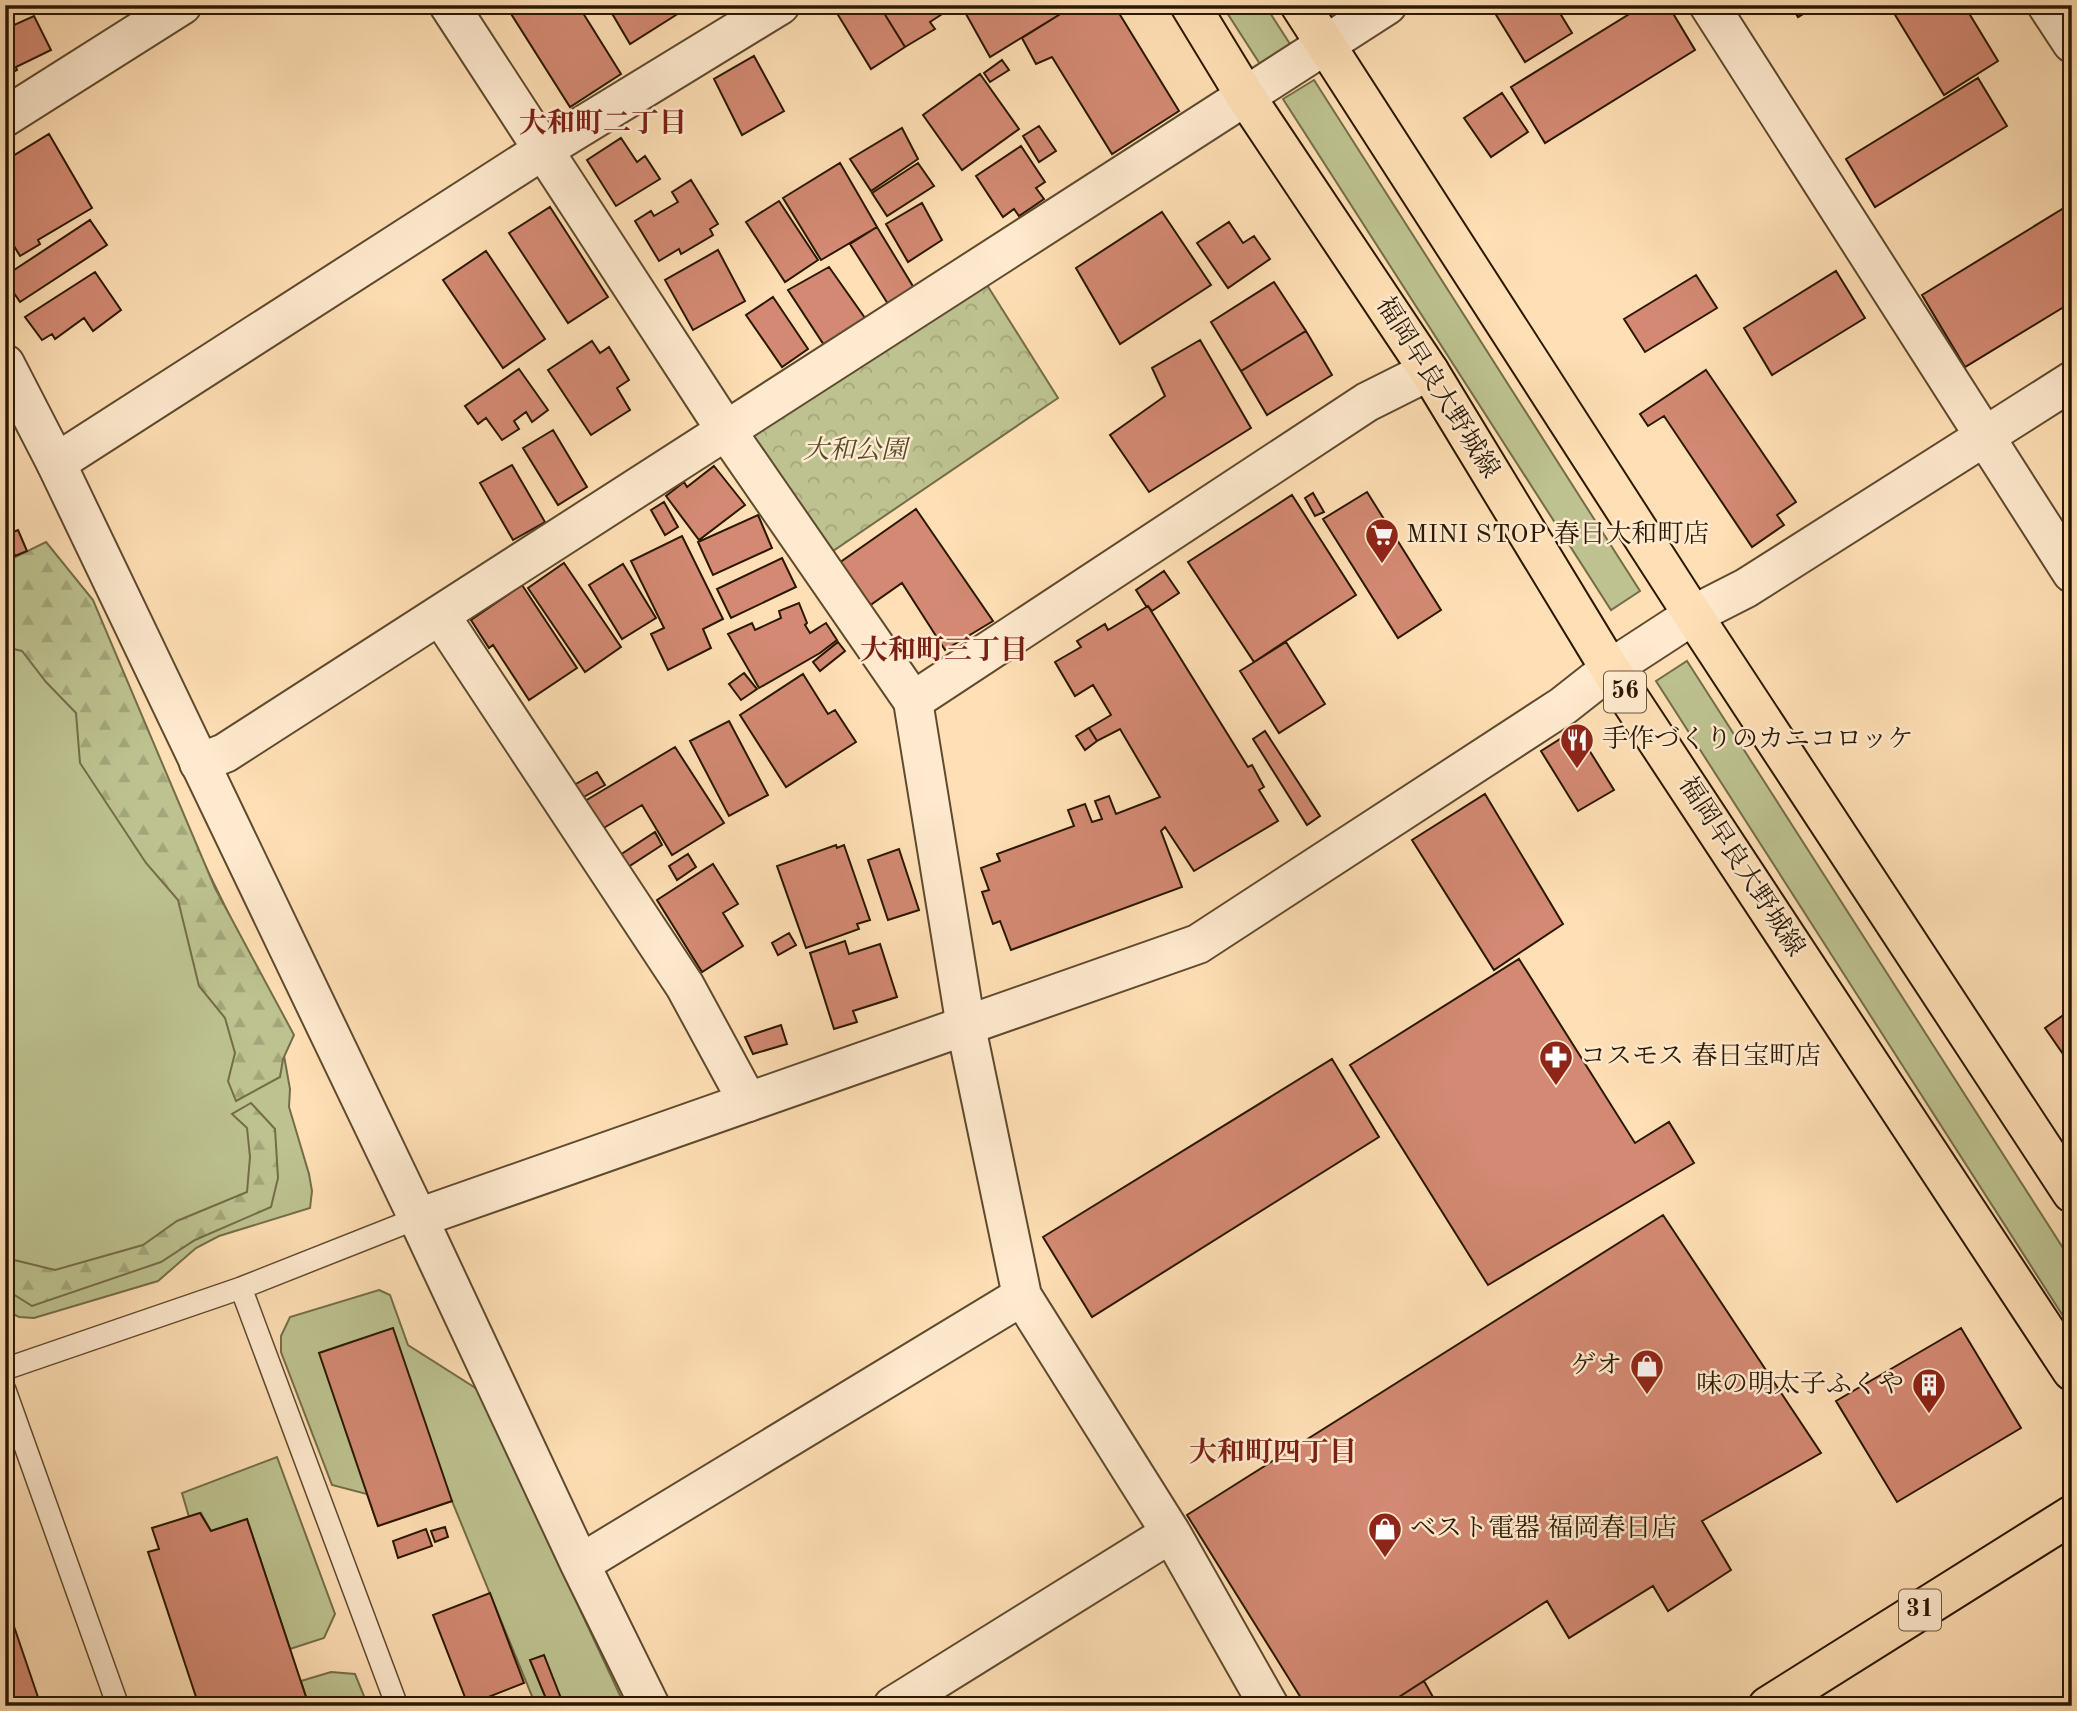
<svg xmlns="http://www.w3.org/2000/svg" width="2077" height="1711" font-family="'Old Standard TT','Noto Serif JP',serif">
<defs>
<pattern id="forest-firs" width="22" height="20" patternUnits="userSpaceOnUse" patternTransform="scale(1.75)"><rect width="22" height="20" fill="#bdc290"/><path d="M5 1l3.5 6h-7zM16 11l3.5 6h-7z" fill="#a3a67a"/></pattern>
<pattern id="park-crowns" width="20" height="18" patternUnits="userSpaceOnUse" patternTransform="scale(1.75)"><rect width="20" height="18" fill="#bdc290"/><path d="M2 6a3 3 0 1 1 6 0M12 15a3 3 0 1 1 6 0" fill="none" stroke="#a3a67a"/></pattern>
</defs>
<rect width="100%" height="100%" fill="#ffdfb5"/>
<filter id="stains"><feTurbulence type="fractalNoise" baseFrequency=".00286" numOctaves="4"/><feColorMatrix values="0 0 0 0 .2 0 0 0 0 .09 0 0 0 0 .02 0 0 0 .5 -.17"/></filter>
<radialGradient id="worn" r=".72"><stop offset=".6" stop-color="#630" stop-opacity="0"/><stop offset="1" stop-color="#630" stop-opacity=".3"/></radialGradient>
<path fill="#bdc290" stroke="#746d48" stroke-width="2" d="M1222,5h43l25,39 -30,20z
M1314,80l326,511 -29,19 -328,-511z
M55,557l221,454 14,78 -1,18 20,67 3,17 -2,17 -91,28 -23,12 -38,33 -124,37 -15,-1 -14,-7v-730z
M1687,661l385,601v68l-416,-649z
M379,1290l11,5 18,50 69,44 148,317h-89l-84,-205 -74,25 -11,-32 -35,-9 -51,-133v-16l9,-19z
M277,1457l58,157 -11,24 -34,11 -43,-130 -36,12 -10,-18 -12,4 -7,-24z
M331,1672l24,2 13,32h-59l-8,-25z"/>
<path fill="url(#forest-firs)" stroke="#746d48" stroke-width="2" d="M46,542l47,58 122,288 79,147 -11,24 -3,18 -44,24 -8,-20 7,-28 -10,-35 -26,-32 -21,-86 -32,-37 -66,-100 -4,-50 -30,-31 -24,-31 -17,-4v-85z
M251,1103l24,26 3,49 -7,29 -76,33 -34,22 -129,44 -27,-17v-9l9,-20 41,10 88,-25 34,-24 70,-29 3,-35 -3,-29 -15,-14z"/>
<path fill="url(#park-crowns)" stroke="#746d48" stroke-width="2" d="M987,285l71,113 -228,155 -80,-118z"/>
<path fill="#d38973" stroke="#2a1800" stroke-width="2" d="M578,5l43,69 -51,33 -64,-101z
M607,5h78l2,3 -57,36z
M832,5h47l26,42 -34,22z
M879,5h77l-26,17 5,7 -30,18z
M961,5h114l-85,52z
M1075,5h39l65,106 -67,43 -60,-97 -16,7 -14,-26z
M1490,5h65l17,28 -47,29z
M1644,5h24l27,45 -150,93 -34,-56z
M1791,5h27l-20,12z
M1889,5h75l34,56 -54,34z
M5,12l7,14 22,-10 17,34 -35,17 1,3 -12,6z
M754,56l30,55 -42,24 -28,-56z
M1002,60l7,10 -19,12 -6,-9z
M980,74l39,55 -57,41 -39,-55z
M1978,78l29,48 -132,81 -29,-48z
M1502,93l26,39 -37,25 -27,-39z
M1039,126l17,25 -17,11 -16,-26z
M902,128l16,31 -47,32 -21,-32z
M49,134l43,74 -54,32 2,4 -20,12 -15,-25v-84l6,10z
M621,138l16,24 8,-6 15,23 -44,27 -29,-46z
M1021,146l24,36 -9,6 8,11 -25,17 -5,-7 -11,8 -27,-41z
M840,163l37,64 -56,33 -38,-62z
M918,163l16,23 -47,30 -15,-23z
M691,180l27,44 -8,5 3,6 -32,19 -2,-5 -20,12 -24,-40 16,-10 3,5 24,-14 -6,-10z
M779,201l39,59 -33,22 -39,-60z
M922,203l20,37 -34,22 -22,-38z
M2072,203v99l-107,65 -43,-72z
M550,207l58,90 -40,26 -59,-90z
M1162,212l49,73 -91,59 -44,-76z
M90,220l17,25 -87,57 -15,-22v-4z
M1229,222l14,21 11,-7 16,23 -42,29 -31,-45z
M877,227l37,61 -26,16 -38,-60z
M718,250l27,51 -52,29 -28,-50z
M486,251l59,88 -42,29 -60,-88z
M829,267l36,51 -41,27 -36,-55z
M1836,271l29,47 -93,57 -28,-47z
M95,272l26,38 -28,21 -9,-13 -29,21 -3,-5 -10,6 -17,-23z
M1696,275l21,33 -72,44 -21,-33z
M1274,282l32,49 -65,40 -30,-49z
M773,297l35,52 -26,18 -36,-52z
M1306,331l26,44 -65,40 -26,-44z
M1200,340l51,88 -102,64 -39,-57 55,-39 -13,-28z
M592,341l8,12 9,-6 20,33 -12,8 13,22 -39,25 -43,-65z
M519,369l29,41 -16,12 -6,-10 -12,9 5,8 -17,11 -16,-22 -8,6 -13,-18z
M1706,370l90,132 -19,13 7,10 -32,22 -88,-131 -16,10 -8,-12z
M553,430l34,57 -29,18 -35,-57z
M512,465l33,57 -32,18 -33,-57z
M714,466l31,39 -46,35 -33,-44 18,-14 3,5z
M1367,492l74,118 -43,28 -75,-119z
M1313,493l11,19 -9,4 -10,-18z
M1292,495l64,100 -102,67 -66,-100z
M664,502l14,25 -13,8 -14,-25z
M916,509l77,112 -48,29 -43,-67 -33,23 -30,-43z
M758,515l14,33 -59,27 -15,-33z
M18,530l9,21 -12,5 -9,-21z
M682,536l41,83 -20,10 8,19 -43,22 -17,-36 13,-6 -33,-67z
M782,558l14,29 -65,31 -14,-29z
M564,563l57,84 -36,25 -57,-84z
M623,564l33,54 -34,21 -33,-54z
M1164,571l15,22 -27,18 -4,-5h-2l-10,-16z
M522,585l55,83 -48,32 -36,-55 -4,3 -18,-28z
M799,603l8,20 -2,2 5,8 16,-10 11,17 -17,13 -61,35 -31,-54 24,-11 3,7 26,-12 -2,-7z
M1148,606l100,161 4,-2 12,22 -5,3 19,31 -84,50 -29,-44 -4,4 21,56 -171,63 -11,-29 -7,3 -11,-32 7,-2 -8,-22 19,-7 -3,-7 77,-28 -6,-16 17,-6 7,18 10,-3 -7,-18 14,-5 7,18 44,-17 -40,-68 -23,12 -8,-13 22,-13 -18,-30 -18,11 -20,-34 26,-15 -4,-6 28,-17 3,6z
M838,642l7,9 -25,20 -7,-9z
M1286,642l39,62 -46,29 -39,-62z
M744,673l13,16 -16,11 -12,-16z
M803,674l25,40 7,-4 21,32 -70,45 -46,-72z
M729,721l39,74 -39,21 -39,-75z
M1089,728l8,13 -12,9 -9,-14z
M1576,729l38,61 -36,21 -37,-60z
M1265,731l55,85 -13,9 -54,-86z
M675,747l49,76 -52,32 -30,-50 -40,24 -17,-28z
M597,772l8,13 -23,13 -8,-13z
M1485,794l78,130 -69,46 -82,-130z
M655,832l7,13 -34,22 -8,-12z
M836,845l1,3 7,-3 26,75 -13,4 2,5 -53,19 -29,-82z
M899,849l20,61 -31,10 -20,-60z
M688,854l8,13 -19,13 -8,-14z
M713,864l25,40 -15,9 20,33 -41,26 -45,-72z
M789,933l7,12 -18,10 -6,-12z
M845,941l4,13 31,-10 17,53 -44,14 4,11 -23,7 -24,-76z
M1519,959l116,184 34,-21 25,41 -206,122 -138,-220z
M2072,1009v58l-27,-39z
M781,1025l6,19 -34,10 -8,-17z
M1332,1059l47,78 -287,180 -49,-80z
M1663,1215l158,238 -119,68 29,49 -63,41 -15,-25 -84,52 -22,-37 -162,105h-79l-119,-191z
M393,1328l59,173 -74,25 -59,-173z
M1961,1328l60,100 -124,74 -61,-101z
M200,1513l11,18 36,-12 62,187h-110l-51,-154 11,-3 -7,-21z
M445,1527l3,10 -13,5 -4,-11z
M426,1529l6,17 -34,12 -5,-17z
M490,1593l34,90 -56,22 -35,-90z
M5,1600l36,106h-36z
M544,1655l20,51h-15l-19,-46z
M1424,1681l14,25h-53z"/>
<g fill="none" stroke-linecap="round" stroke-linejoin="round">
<g stroke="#5f4a2d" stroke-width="24">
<path id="service" d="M241,1288l156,418
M5,1369l236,-81 177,-70
M5,1390l113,316"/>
</g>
<g stroke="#5f4a2d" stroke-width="42">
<path id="minor" d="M449,5l276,424 188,272 53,326 56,269 149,237 98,173
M1709,5l363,568
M2047,5l25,38
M5,117l177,-112
M56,463l487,-313 237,-145
M440,615l245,371 63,116
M1693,615l53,-27 326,-207
M913,701l454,-299 62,-31
M199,763l26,-10 1162,-748
M418,1218l162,346 70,142
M580,1564l442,-268
M893,1706l278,-173"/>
</g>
<g stroke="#5f4a2d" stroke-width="42">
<path id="tertiary" d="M5,364l51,99 362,755 780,-274 365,-238 47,-37 83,-54"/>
</g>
<g stroke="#2a1800" stroke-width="42">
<path id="primary" d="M1190,5l56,92 183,274 181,298 462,702
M1300,5l393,610 379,578
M1768,1706l304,-191"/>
</g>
<use href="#service" stroke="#ffeacf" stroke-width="21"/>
<use href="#minor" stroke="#ffeacf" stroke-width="38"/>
<use href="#tertiary" stroke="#ffeacf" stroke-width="38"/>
<use href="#primary" stroke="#ffdfb5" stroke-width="38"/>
</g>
<defs>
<g id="supermarket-pin" transform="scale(1.75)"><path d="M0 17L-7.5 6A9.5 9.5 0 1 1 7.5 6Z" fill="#8f2418" stroke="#ffeacf"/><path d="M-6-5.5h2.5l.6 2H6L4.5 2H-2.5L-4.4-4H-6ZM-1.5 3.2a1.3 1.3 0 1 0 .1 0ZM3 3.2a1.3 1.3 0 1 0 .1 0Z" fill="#fff"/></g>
<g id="restaurant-pin" transform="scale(1.75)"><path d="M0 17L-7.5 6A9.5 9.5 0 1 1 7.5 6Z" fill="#8f2418" stroke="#ffeacf"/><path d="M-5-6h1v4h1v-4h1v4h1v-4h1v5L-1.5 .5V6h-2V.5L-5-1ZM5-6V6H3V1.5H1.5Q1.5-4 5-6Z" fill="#fff"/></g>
<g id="pharmacy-pin" transform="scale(1.75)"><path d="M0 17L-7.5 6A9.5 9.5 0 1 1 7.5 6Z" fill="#8f2418" stroke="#ffeacf"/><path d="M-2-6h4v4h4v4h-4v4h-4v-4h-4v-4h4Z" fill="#fff"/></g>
<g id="shop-pin" transform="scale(1.75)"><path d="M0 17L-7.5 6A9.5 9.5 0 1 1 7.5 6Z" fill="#8f2418" stroke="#ffeacf"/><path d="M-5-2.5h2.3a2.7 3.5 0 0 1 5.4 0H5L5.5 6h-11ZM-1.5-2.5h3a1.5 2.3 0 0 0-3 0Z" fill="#fff"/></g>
<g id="building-pin" transform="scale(1.75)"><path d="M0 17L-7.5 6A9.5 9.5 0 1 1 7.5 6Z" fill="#8f2418" stroke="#ffeacf"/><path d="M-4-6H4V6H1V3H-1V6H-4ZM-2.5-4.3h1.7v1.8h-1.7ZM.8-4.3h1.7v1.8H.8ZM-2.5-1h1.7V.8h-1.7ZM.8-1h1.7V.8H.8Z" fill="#fff"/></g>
</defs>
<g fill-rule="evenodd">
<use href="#supermarket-pin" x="1382" y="535"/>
<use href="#restaurant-pin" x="1577" y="740"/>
<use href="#pharmacy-pin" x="1556" y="1057"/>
<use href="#shop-pin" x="1647" y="1366"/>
<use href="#building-pin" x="1929" y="1385"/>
<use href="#shop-pin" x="1385" y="1529"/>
</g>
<g text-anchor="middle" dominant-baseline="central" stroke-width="5" stroke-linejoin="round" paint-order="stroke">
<g fill="#ffeacf" stroke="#6a573e" stroke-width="2">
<rect x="1604" y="671.5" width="42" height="41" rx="5"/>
<rect x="1899" y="1589.5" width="42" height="41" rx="5"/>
</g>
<g font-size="24" font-weight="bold" fill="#2a1800">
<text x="1625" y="692">56</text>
<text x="1920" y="1610">31</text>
</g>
<g font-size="26" fill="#2a1800" stroke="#ffeacf">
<text transform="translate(1437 388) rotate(58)">福岡早良大野城線</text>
<text transform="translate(1741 867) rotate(57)">福岡早良大野城線</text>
</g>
<g font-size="26" font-style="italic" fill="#564b2b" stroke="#ffeacf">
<text x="855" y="451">大和公園</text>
</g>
<g font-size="26" fill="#2a1800" stroke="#ffeacf" text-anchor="start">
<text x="1406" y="535">MINI STOP 春日大和町店</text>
<text x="1602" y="740">手作づくりのカニコロッケ</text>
<text x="1580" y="1057">コスモス 春日宝町店</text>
<text x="1622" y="1366" text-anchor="end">ゲオ</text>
<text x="1904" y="1385" text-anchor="end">味の明太子ふくや</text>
<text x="1410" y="1529">ベスト電器 福岡春日店</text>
</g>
<g font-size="28" font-weight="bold" fill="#7a1f14" stroke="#ffeacf">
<text x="603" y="125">大和町二丁目</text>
<text x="944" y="652">大和町三丁目</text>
<text x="1273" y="1454">大和町四丁目</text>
</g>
</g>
<rect width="2077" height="1711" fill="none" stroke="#ffdfb5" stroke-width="28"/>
<rect x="7" y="7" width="2063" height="1697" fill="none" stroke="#2a1800" stroke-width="3.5"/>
<rect x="14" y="14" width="2049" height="1683" fill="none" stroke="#2a1800" stroke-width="2"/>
<rect width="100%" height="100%" filter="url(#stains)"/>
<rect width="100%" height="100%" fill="url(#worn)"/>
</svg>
